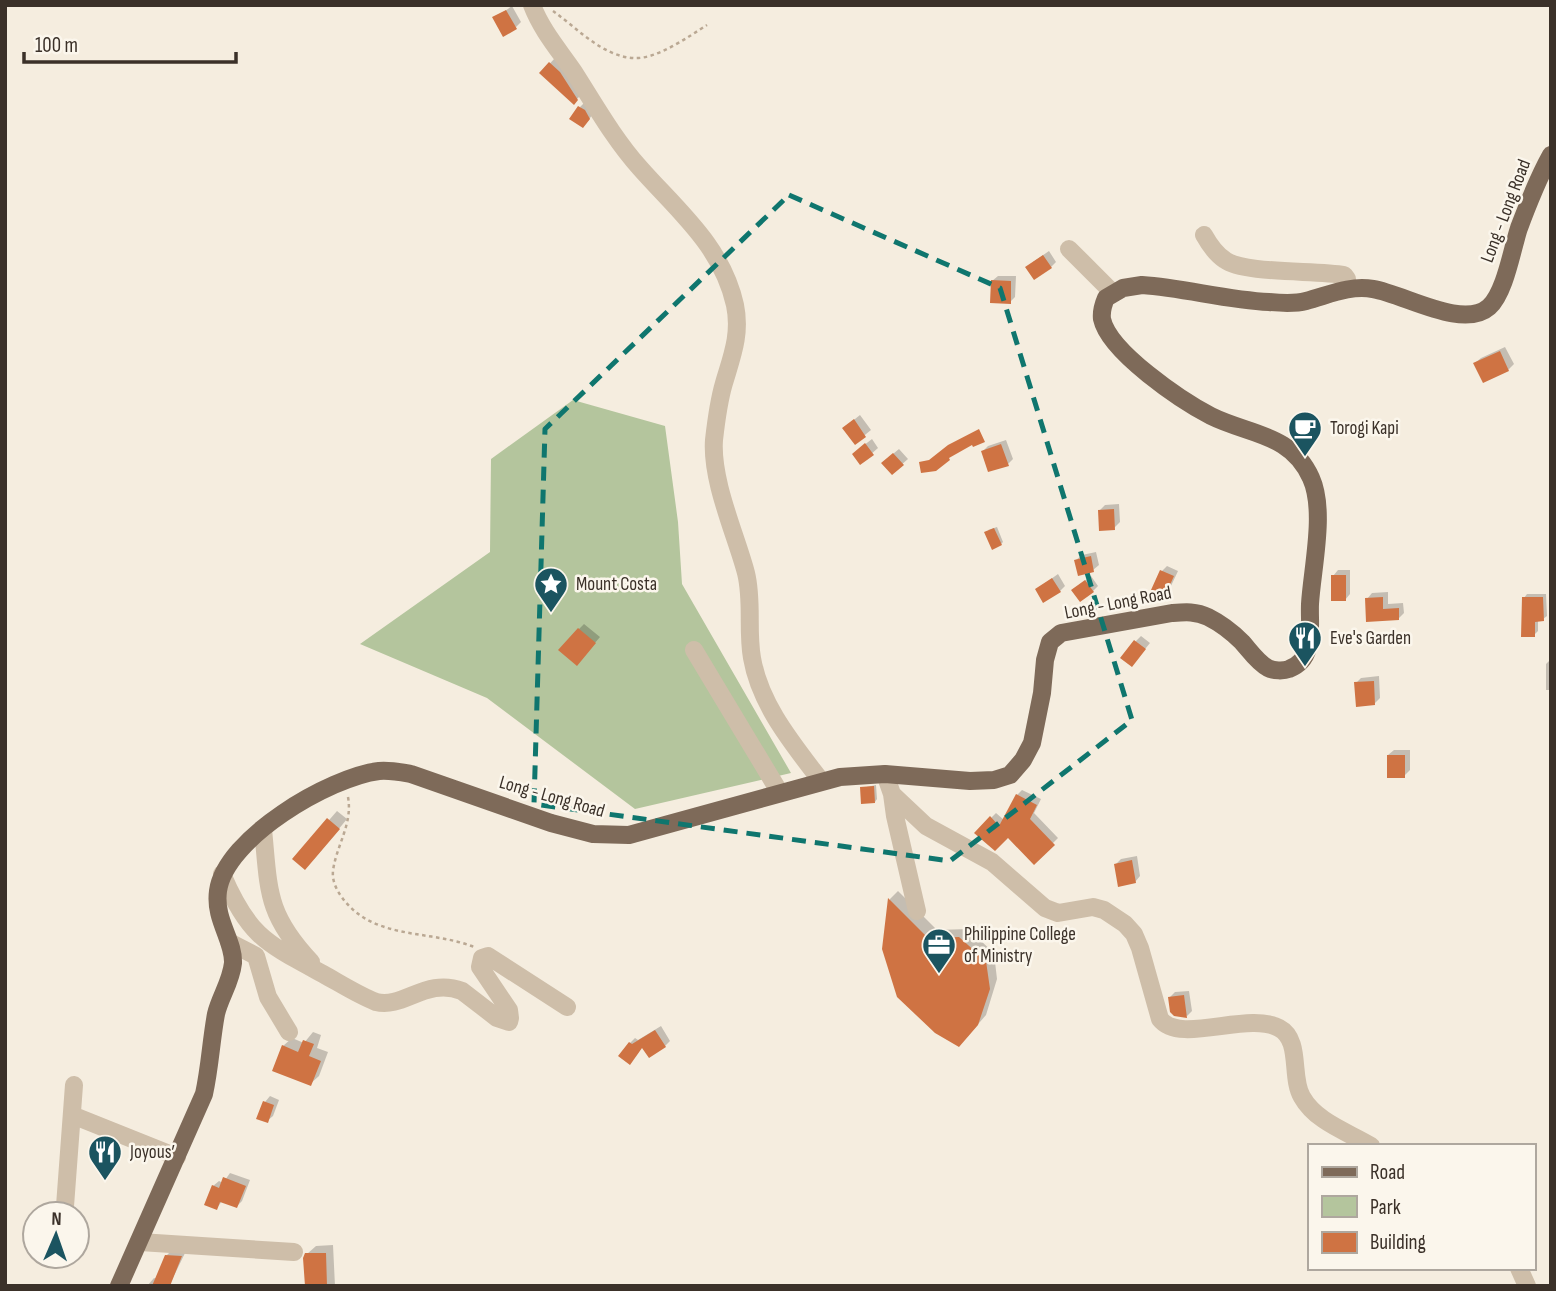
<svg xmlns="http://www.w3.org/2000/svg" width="1556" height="1291" font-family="'Sofia Sans Condensed',sans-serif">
<rect width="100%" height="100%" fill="#f5eddf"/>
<path fill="#b4c59d" d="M573,400l92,26 13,96 4,62 109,189 -156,36 -148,-111 -127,-54 130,-92 1,-93z"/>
<path fill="#0003" d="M512,6l9,16 -5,5 -21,-9z
M555,58l27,36 -8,8 -33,-29z
M585,102l9,10 -6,9 -8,-14z
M1049,251l7,11 -5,5 -18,-5z
M998,276h18l-1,21 -5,5 -18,-21z
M1505,347l9,17 -6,6 -33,-7 6,-5z
M860,415l11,15 -16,13 -5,-20z
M872,439l6,9 -17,15 -2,-14z
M1006,440l7,19 -5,5 -25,-13 5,-5z
M899,449l9,10 -16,14 -4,-15z
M1119,504l1,18 -6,6 -14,-18 5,-5z
M997,527l6,15 -2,2 -13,-14z
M1096,552l3,13 -6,5 -17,-10 6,-5z
M1167,566l11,5 -8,17 -5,6 -3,-23z
M1338,570h12v24l-5,6 -12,-24z
M1058,574l7,12 -5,5 -23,-2z
M1091,576l7,10 -5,5 -20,-1z
M1388,592v12l15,-1 1,10 -5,5 -31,2 -1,-21 5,-6z
M1527,594h19l1,22 -4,3 -5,1v11l-4,4 -10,-37z
M584,624l16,13 -18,21 -3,-29z
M1141,636l9,7 -13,16 -1,-18z
M1551,659v31h-5v-26z
M1379,676l1,22 -6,6 -18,-21 5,-5z
M1394,750h16v20l-6,6 -16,-21z
M876,785l1,14 -2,3 -13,-14z
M1022,790l19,9 -7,14 24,25 -24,24 -26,-26 -31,-4 19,-19 8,7 13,-25z
M337,811l10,8 -33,40h-19z
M1137,856l3,20 -5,6 -19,-18 5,-5z
M898,891l39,39 31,-1 26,24 3,26 -11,36 -19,22 -83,-88 6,-50z
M1189,991l3,20 -5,5 -18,-18 6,-6z
M661,1026l9,15 -5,5h-22l-13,17v-20l5,-5 3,2z
M313,1032l8,3 -4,13 11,4 -9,24 -9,8 -27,-38 9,-8 12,5z
M270,1096l9,4 -6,16 -6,5 -2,-19z
M230,1173l20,7 -8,21 -5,5 -15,-5 -5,7 -4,-22 6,-5 4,2z
M333,1245l2,41h-29l1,-32 9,-8z
M172,1250l14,1 -17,35h-22l7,-8 3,1 9,-23z"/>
<path fill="#cf7343" d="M506,10l11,19 -14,8 -11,-20z
M549,62l11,10 18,28 -4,5 -35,-32z
M578,106l7,4 5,9 -7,9 -14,-9z
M1043,255l9,13 -18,12 -9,-13z
M991,280l20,1v23l-21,-1z
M1500,351l9,20 -26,12 -10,-20z
M854,419l12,18 -11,8 -13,-17z
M979,429l6,13 -12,5 -1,-2 -23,13 1,2 -14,11 -15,2 -2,-11 10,-2 19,-15z
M865,443l9,12 -14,10 -8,-11z
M1001,444l8,22 -21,6 -7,-21z
M893,453l11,12 -12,10 -11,-12z
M1114,509l1,21 -16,1 -1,-21z
M994,528l8,17 -10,5 -8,-18z
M1091,556l3,16 -16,4 -4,-16z
M1160,570l14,6 -9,20 -14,-6z
M1331,575h15v26h-15z
M1052,578l9,14 -18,11 -8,-14z
M1085,580l9,12 -14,10 -9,-12z
M1383,597v12l16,-1v12l-33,2 -1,-24z
M1522,597h21l1,24 -9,1v15h-14z
M578,628l18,15 -19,23 -19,-16z
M1134,640l12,9 -14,18 -12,-9z
M1374,681l1,24 -19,2 -2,-25z
M1387,755h18v23h-18z
M874,786l1,17 -14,1 -1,-17z
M1016,794l21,11 -7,14 25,26 -21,20 -26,-27 -13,13 -21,-18 16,-17 9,10z
M327,818l13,11 -35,41 -13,-11z
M1132,860l4,23 -18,4 -4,-23z
M888,898l40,40 31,-1 27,24 4,28 -12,36 -19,22 -24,-14 -38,-36 -15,-48z
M1184,995l3,23 -13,-2 -4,-4 -2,-15z
M655,1030l11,17 -17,11 -7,-10 -12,17 -12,-9 11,-14 3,2z
M303,1040l11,4 -5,12 12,5 -10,25 -39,-15 10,-26 16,7z
M263,1101l11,4 -6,18 -12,-4z
M223,1177l23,9 -9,22 -17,-6 -3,8 -13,-5 8,-20 7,3z
M305,1253h21l1,33h-22l-2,-28z
M165,1255l17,1 -12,30h-18z"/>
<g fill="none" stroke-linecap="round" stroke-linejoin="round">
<path stroke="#baa893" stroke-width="2.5" stroke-dasharray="3.5 3.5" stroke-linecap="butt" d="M553,11c24,17 49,45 80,47 23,2 55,-21 74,-33
M348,797c5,27 -12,49 -15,74 -1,9 3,18 8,25 31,45 88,33 133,51"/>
<path stroke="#cebea9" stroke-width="18" d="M532,5c10,26 27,45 42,67 21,33 40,67 66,96 38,43 82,78 95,137 6,29 -3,51 -11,78 -5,17 -8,39 -10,57 -3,41 22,95 32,133 7,28 1,57 6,85 8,47 41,86 69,123
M1204,235c5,9 12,19 21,25 18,14 92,10 119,15l3,4 -1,9
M1069,249l43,43
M694,650l86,143
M885,774l7,20 34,32 66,36 53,46 13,5 35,-6 11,3 21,14 9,10 6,14 20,71c20,26 88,-8 119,9 23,12 11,49 23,69 14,25 46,35 69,49
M892,794l3,22 22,95
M263,829c6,62 3,85 48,133
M222,874c27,63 44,69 101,100 18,10 35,21 53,28 28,7 50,-25 86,-11l35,27 12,4 1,-4 -1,-8 -29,-43 2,-9 6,-2 79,51
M229,942l27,14 12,41 21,35
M72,1115l105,42
M65,1206l9,-121
M140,1242l154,10
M1519,1268l8,18"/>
<path stroke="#7e6a59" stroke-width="18" d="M119,1286l85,-192c6,-27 7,-53 12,-80 4,-17 15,-32 17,-51 1,-23 -19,-43 -15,-72 7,-53 112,-114 161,-120 11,-1 21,1 32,3l140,49 42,11 36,1 211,-58 45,-3 85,7 24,-1 16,-5 13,-15 9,-17 10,-50 3,-33 5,-18 11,-9 111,-20c13,-1 24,-2 36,4 12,6 25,16 34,25 8,9 16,21 26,26 5,3 16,3 21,1 27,-10 20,-41 21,-65 2,-35 16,-93 1,-126 -20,-45 -62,-43 -100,-62 -29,-15 -102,-64 -109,-97 -1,-8 1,-14 4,-21l17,-10 19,-3c43,3 84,15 127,17 11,1 26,2 37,-1 23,-6 43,-16 67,-12 31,5 90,41 116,18 16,-14 23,-58 30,-79 9,-24 19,-50 32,-73"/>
</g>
<path fill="none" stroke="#0f766e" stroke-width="5" stroke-dasharray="14 9" stroke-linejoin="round" d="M789,195l211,93 132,432 -182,141 -416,-57 11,-375z"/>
<defs>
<g id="cafe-pin" transform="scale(1.75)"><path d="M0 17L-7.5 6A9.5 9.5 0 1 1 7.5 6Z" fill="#1b5460" stroke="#fbf6ec"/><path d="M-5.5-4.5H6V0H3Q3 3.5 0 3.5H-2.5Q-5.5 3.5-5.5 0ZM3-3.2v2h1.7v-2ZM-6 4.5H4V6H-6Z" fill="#fff"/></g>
<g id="sight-pin" transform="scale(1.75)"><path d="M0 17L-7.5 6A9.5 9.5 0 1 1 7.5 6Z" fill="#1b5460" stroke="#fbf6ec"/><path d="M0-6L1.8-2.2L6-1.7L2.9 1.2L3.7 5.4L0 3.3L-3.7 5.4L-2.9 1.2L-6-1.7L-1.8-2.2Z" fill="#fff"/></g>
<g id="restaurant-pin" transform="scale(1.75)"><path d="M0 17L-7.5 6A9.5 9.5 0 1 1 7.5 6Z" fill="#1b5460" stroke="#fbf6ec"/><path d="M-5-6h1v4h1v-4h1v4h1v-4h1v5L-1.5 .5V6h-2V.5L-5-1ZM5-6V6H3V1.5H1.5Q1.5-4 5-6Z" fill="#fff"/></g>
<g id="office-pin" transform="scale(1.75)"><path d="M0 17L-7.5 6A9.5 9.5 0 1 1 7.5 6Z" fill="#1b5460" stroke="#fbf6ec"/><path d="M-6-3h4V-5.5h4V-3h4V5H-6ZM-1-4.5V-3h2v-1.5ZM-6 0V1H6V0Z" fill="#fff"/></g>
</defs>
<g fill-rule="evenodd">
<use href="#cafe-pin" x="1305" y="428"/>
<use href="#sight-pin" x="551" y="584"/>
<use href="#restaurant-pin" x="1305" y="638"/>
<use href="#office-pin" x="939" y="945"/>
<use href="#restaurant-pin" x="105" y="1152"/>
</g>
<g text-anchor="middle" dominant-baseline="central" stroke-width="5" stroke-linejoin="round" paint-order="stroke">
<g font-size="19" fill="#3b3129" stroke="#fbf6ec">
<text transform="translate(1506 211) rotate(-69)">Long - Long Road</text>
<text transform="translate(1118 603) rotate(-11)">Long - Long Road</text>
<text transform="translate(552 797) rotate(16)">Long - Long Road</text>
</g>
<g font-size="19" fill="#3b3129" stroke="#fbf6ec" text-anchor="start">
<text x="1330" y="428">Torogi Kapi</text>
<text x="576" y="584">Mount Costa</text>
<text x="1330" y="638">Eve's Garden</text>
<text x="964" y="934">Philippine College<tspan x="964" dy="22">of Ministry</tspan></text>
<text x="130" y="1152">Joyous’</text>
</g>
</g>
<rect width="1556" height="1291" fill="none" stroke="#3b3129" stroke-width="14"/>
<rect x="1308" y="1144" width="228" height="126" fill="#fbf6ec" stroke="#aea79e" stroke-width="2"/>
<rect x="1322" y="1167" width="35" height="10" fill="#7e6a59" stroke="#aea79e" stroke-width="2"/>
<text x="1370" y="1179" font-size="21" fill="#3b3129">Road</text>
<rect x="1322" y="1196" width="35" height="21" fill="#b4c59d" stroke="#aea79e" stroke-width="2"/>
<text x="1370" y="1214" font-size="21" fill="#3b3129">Park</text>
<rect x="1322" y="1232" width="35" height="21" fill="#cf7343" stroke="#aea79e" stroke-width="2"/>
<text x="1370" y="1249" font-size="21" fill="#3b3129">Building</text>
<g transform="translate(56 1235) rotate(2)"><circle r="33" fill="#fbf6ec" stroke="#aea79e" stroke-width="2"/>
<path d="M0-5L12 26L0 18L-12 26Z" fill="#1b5460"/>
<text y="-10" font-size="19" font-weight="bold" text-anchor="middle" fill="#3b3129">N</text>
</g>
<path d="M24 52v10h212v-10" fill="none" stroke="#3b3129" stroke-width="3.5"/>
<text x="35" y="52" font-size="21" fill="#3b3129" stroke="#fbf6ec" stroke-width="5" paint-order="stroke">100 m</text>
</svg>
